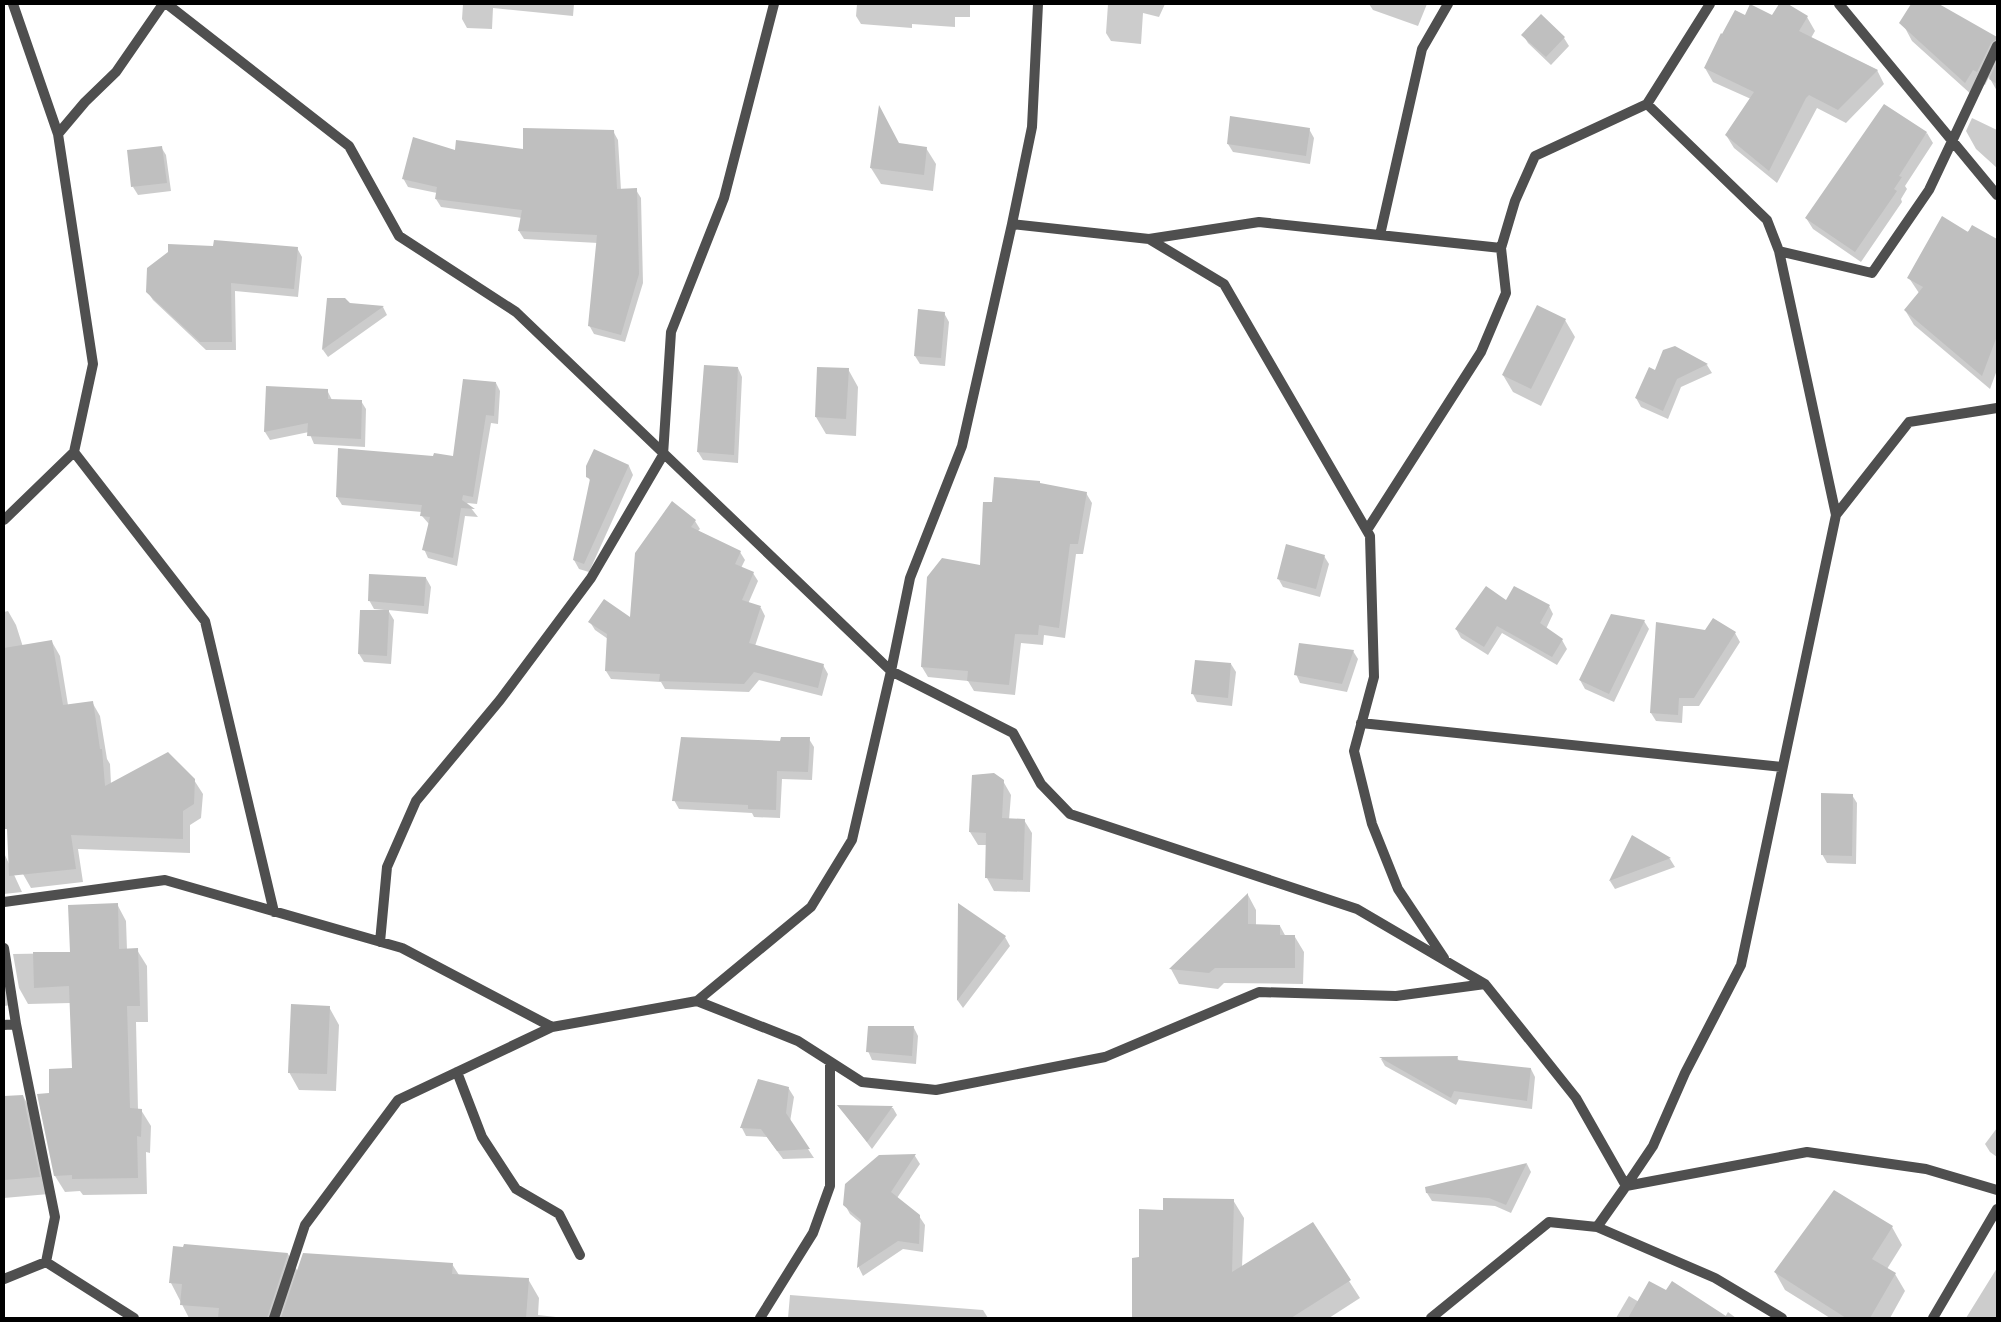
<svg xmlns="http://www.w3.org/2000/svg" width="2001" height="1322" font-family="'Space Grotesk',sans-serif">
<rect width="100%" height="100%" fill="#fff"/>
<path fill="#0003" d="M463,4h111l-1,12 -80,-8 -1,21 -25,-1 -5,-9z
M857,4h113v13h-15v10l-43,-3v4l-51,-4 -5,-8z
M1108,4h57l-6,13 -16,-4 -2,31 -30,-3 -5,-8z
M1369,4h58l-9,22 -45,-16z
M1781,4h4l22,13 8,14 -4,7 66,32 7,14 -38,39 -29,-15 -40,75 -43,-35 -8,-13 25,-36 -38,-17 -8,-14 40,-52h28z
M1912,4h25l60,34v53l-8,-14 -4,8 -4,-2 -8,13 -61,-55 -8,-15v-8z
M1523,35l41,3 5,8 -18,19 -23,-22z
M1972,118l25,12v38l-21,-19 -10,-18z
M1309,129l5,9 -4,26 -77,-12 -5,-8z
M613,131l5,9 3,50h15l5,8 2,85 -18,59 -31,-8 -5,-9 9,-82 -74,-4 -5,-8 3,-13 -81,-11 -5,-8 1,-6 -29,-6 -5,-9 53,-26 68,-2z
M1927,133l6,10 -28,43 2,3 -6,10 1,3 -41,60 -48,-33 -7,-11z
M899,144l27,4 10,16 -3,27 -52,-7 -10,-16z
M161,147l5,8 5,36 -33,4 -5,-8z
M1971,229l26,12v129l-7,19 -76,-64 -9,-15 14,-17 -10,-15z
M297,248l5,9 -4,40 -63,-6 1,59h-30l-53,-50 -6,-9z
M328,299l22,5 33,3 4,8 -59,42 -5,-7z
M944,313l5,9 -4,44 -25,-2 -5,-8z
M1565,320l10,17 -34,69 -28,-14 -10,-17z
M1675,347l32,18 5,8 -31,14 -13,32 -27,-12 -5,-9z
M738,368l4,9 -4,86 -35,-3 -5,-8z
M848,369l10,18 -2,49 -30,-2 -10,-17z
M496,383l4,8 -2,33 -7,-1 -14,81 -10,-1 11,14 -13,-1 -8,50 -29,-8 -4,-9 5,-25 -7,-8v-4l-80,-7 -5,-8 97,-39 20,-1z
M267,387l60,3 5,10 29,1 5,8 -1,38 -51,-3 -5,-12 -39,8 -5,-8z
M594,451l35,15 4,9 -44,97 -10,-3 -5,-9 17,-78 -3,-5z
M1041,485l45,8 6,10 -9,51h-7l-11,84 -21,-3 -1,10 -22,-2 -6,52 -41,-4 -6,-10 -40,-4 -6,-10 59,-101 12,-62z
M695,521l5,8 -2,2 42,21 5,8 -4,8 12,5 5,8 -10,23 13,4 4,8 -10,30 68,19 5,9 -6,22 -63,-16 -10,12 -84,-3 -4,-7 -50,-3 -5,-8 2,-32 -13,-9 -5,-8 41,-3 6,-66z
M1324,556l5,8 -9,33 -37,-10 -5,-9z
M426,578l5,9 -3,27 -40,-4 6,10 -3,44 -27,-2 -5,-8 25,-42v-2l-10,-1 -5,-9z
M1506,602l43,4 4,8 -7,15 16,11 5,9 -10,16 -55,-32 -14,22 -27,-17 -5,-9z
M8,611l8,14 7,22 29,-5 8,14 8,49 24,-3 8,14 7,43 3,5 1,20 83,-4 9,14 -2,24 -11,7v28l-112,-4 5,33 -52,6 -8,-14 -19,-94v-168z
M1644,621l5,8 -35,73 -29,-13 -5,-9z
M1706,631l29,2 5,9 -41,64h-16l-1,17 -26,-2 -5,-8z
M1353,651l5,8 -11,33 -47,-9 -4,-9z
M1231,664l5,8 -4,34 -35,-4 -4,-8z
M809,739l5,8 -2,33 -30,-1 -2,39 -26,-1 -2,-4 -73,-4 -5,-9 108,-58z
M1003,781l8,14 -2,25h15l8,13 -2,59 -36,-1 -7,-13v-33h-9l-8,-13z
M1852,795l5,8 -1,61 -29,-1 -5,-9z
M1632,836l38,23 5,8 -60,22 -5,-8z
M4,853l18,39 -18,2z
M1248,895l8,15v16h24l6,11h9l9,15 -1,32 -79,-1 -6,6 -39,-5 -8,-15z
M117,904l9,17 1,29h10l10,16 1,56h-12l2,88h3l10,16 -1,27 -4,-1 1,42 -64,1 -3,-4 -15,1 -10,-16 -5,-82 23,-24 -2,-67 -43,1 -9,-16 -6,-34 58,-1z
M959,905l46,32 5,9 -47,62 -5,-7z
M4,966l8,39 -8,1z
M329,1007l10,18 -3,66 -37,-1 -10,-18z
M914,1028l4,8 -2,28 -44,-4 -4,-9z
M1457,1057l2,4 72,8 4,8 -3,32 -73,-10 -3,6 -71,-39 -4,-7z
M758,1080l31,9 5,8 -4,25 24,36 -31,1 -16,-22 -21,-1 -4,-8z
M23,1096l10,18 16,80 -45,4v-101z
M839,1106l54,2 4,7 -25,34z
M1997,1128v29l-7,-5 -5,-8z
M915,1156l5,8 -23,34 22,18 6,9 -2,27 -20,-3 -40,27 -4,-8 3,-44 -12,-10 -5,-9 35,-48z
M1527,1164l4,8 -20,41 -16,-7 -63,-5 -5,-8v-5z
M1233,1200l11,18 -2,49 107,14 11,17 -31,20h-196v-59h7l24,-48z
M1892,1227l10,18 -15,24 8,5 10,17 -15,27h-60l-45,-28 -10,-18z
M185,1246l103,8 10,18 154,-8 7,11 69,4 11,19 -1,17 27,3h-376l-18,-35 3,-35 11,1z
M1997,1268v50h-31z
M790,1295l193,15 5,8h-200z
M1629,1296l10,6 86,15 3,-5 8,6h-120z"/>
<path fill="#bfbfbf" d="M1750,4l22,11 7,-11h9l20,12 -9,15 79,39 -40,40 -29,-15 -3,3 -37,73 -44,-36 29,-43 -50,-24 17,-35 1,1 13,-24 10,5z
M1911,4h28l58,33v2l-6,4 -14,29 -4,-2 -8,13 -66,-60z
M1541,14l24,23 -19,20 -25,-22z
M1997,62v22l-8,-5z
M1884,104l43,28 -28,44 3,1 -8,12 3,2 -42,61 -50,-34z
M879,105l20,38 28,4 -3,28 -54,-7z
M1230,116l80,12 -4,28 -79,-12z
M523,128l91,2 3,59 20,-1 2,86 -18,61 -33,-9 9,-91 -79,-4 4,-21 -87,-11 2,-12 -35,-8 11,-42 42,13 1,-10 67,9z
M162,146l5,37 -36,4 -4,-37z
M1942,216l26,16 4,-7 25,14v97l-15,40 -78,-66 19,-23 -16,-9z
M214,240l84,7 -4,42 -63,-6 1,59h-32l-54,-50 1,-24 21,-16v-8l45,2z
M327,298h18l5,5 34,3 -62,44z
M1537,305l29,14 -35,70 -29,-14z
M918,309l27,3 -4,46 -27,-2z
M1675,346l33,18 -31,15 -14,32 -28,-13 14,-31 6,3 8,-20z
M704,365l34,2 -4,88 -37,-3z
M817,367l32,1 -3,51 -31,-2z
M463,379l33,3 -2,34 -8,-1 -13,82 -10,-2 -1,5 13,9 -14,-1 -8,50 -31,-8 8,-33 -10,-1 2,-11 -86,-8 2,-49 95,8 1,-3 19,3z
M266,386l62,3v10l34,1 -1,39 -54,-3 1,-13 -44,9z
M594,449l35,16 -45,99 -11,-4 17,-81 -4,-2v-11z
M994,477l46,4v2l47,9 -9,52h-8l-11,84 -20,-3 -1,10 -23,-1 -6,51 -42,-4 1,-10 -47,-4 6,-90 15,-19 38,7 3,-63h9z
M672,501l24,19 -5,7 50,24 -6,13 19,8 -12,28 19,6 -12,37 75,21 -6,24 -64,-16 -10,12 -85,-3 1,-7 -55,-3 2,-37 -19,-12 16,-23 26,18 5,-64z
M1286,544l39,11 -9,34 -39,-10z
M369,574l57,3 -2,29 -56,-5z
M1486,586l20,14 8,-14 36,19 -10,18 23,16 -11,18 -55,-31 -13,21 -29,-18z
M360,610h29l-2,46 -29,-2z
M1611,614l34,6 -36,74 -30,-14z
M1713,618l23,14 -42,66h-15l-1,17 -28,-2 6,-91 49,8z
M52,640l11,65 30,-4 7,48h2l3,37 63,-34 27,27 -1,25 -11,7v28l-112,-4 5,34 -67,7 -2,-47h-3v-181z
M1299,643l55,7 -12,34 -48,-9z
M1195,660l36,3 -3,35 -37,-4z
M681,737l99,4 1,-4h29l-2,35 -31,-1 -1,39 -28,-1v-4l-76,-4z
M994,773l10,7 -2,38 23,1 -2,61 -38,-2 1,-45 -17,-1 3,-57z
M1821,793l32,1 -1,62 -31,-1z
M1632,835l39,23 -62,23z
M1248,893v31l32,1v10h15v33h-80l-6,5 -40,-4z
M118,903l1,46 19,-1 2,58h-13l3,102 12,1 -1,28 -4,-1 1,42 -66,1v-4l-18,1 -17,-82 12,-1v-24l23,-1 -3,-82 -35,2 -1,-36h37l-2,-47z
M958,903l48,33 -49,65z
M291,1004l39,2 -3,68 -39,-1z
M868,1026h46l-2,30 -46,-4z
M1458,1056l-1,4 74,8 -4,33 -73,-10 -3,7 -72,-41z
M758,1079l31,8 -3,26 24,36 -33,2 -16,-22 -21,-1z
M23,1095l17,82 -36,3v-84z
M837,1105l56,1 -26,36z
M916,1154l-25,38 29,23 -1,29 -21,-3 -41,27 4,-48 -18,-15 2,-21 34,-29z
M1527,1163l-21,42 -17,-7 -63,-5 -1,-6z
M1834,1190l59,36 -21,33 24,14 -26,45h-24l-72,-46z
M1163,1198l71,1 -2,73 81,-50 38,58 -60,38h-159v-60l7,-1v-48l24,1z
M184,1244l104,9 -21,65h-49l1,-10 -39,-3 2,-21 -13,-1 4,-37 10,1z
M303,1253l150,10 -1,11 77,4 -3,40h-245z
M1649,1281l17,9 6,-9 57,37h-101z"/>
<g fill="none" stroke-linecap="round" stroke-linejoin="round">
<path stroke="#4f4f4f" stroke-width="10" d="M13,4l45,130 35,230 -19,88 131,169 69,291
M167,4l182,142 50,90 117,76 375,359
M1710,4l-63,100 120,116 12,31 57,264
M1839,4l158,191
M58,134l27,-32 31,-30 47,-68
M1012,224l137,15 75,45 146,252 4,141 -20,74 18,73 26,65 46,69
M1380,235l42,-186 26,-45
M1149,239l110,-17 242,26 14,-47 20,-45 112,-52
M1779,251l93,22 57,-83 68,-144
M4,520l70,-68
M1367,530l114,-178 25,-59 -5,-45
M891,671l19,-93 52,-132 50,-222 20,-97 6,-123
M1361,723l421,44
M4,902l161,-22 237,68 150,79
M380,942l7,-75 29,-66 84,-101 91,-122 72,-123 8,-123 53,-134 50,-194
M4,948l12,76 -12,1
M697,1001l101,40 64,41 74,8 169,-33 154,-65 137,4 89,-12
M457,1072l25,65 34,52 43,25 21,41
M1597,1227l118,51 67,40
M46,1262l88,56
M4,1279l42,-17 9,-45 -39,-193
M274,1318l31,-93 93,-125 154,-73 145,-26 114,-94 41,-67 39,-169 122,62 28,51 29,30 287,95 128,75 91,114 50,88 27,-40 32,-73 56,-108 95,-450 73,-93 88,-14
M760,1318l53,-85 17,-47v-124
M1431,1318l118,-96 48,5 29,-41 181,-34 119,17 71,21
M1933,1318l64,-109"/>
</g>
<rect width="2001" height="1322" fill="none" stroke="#000000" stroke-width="10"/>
</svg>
